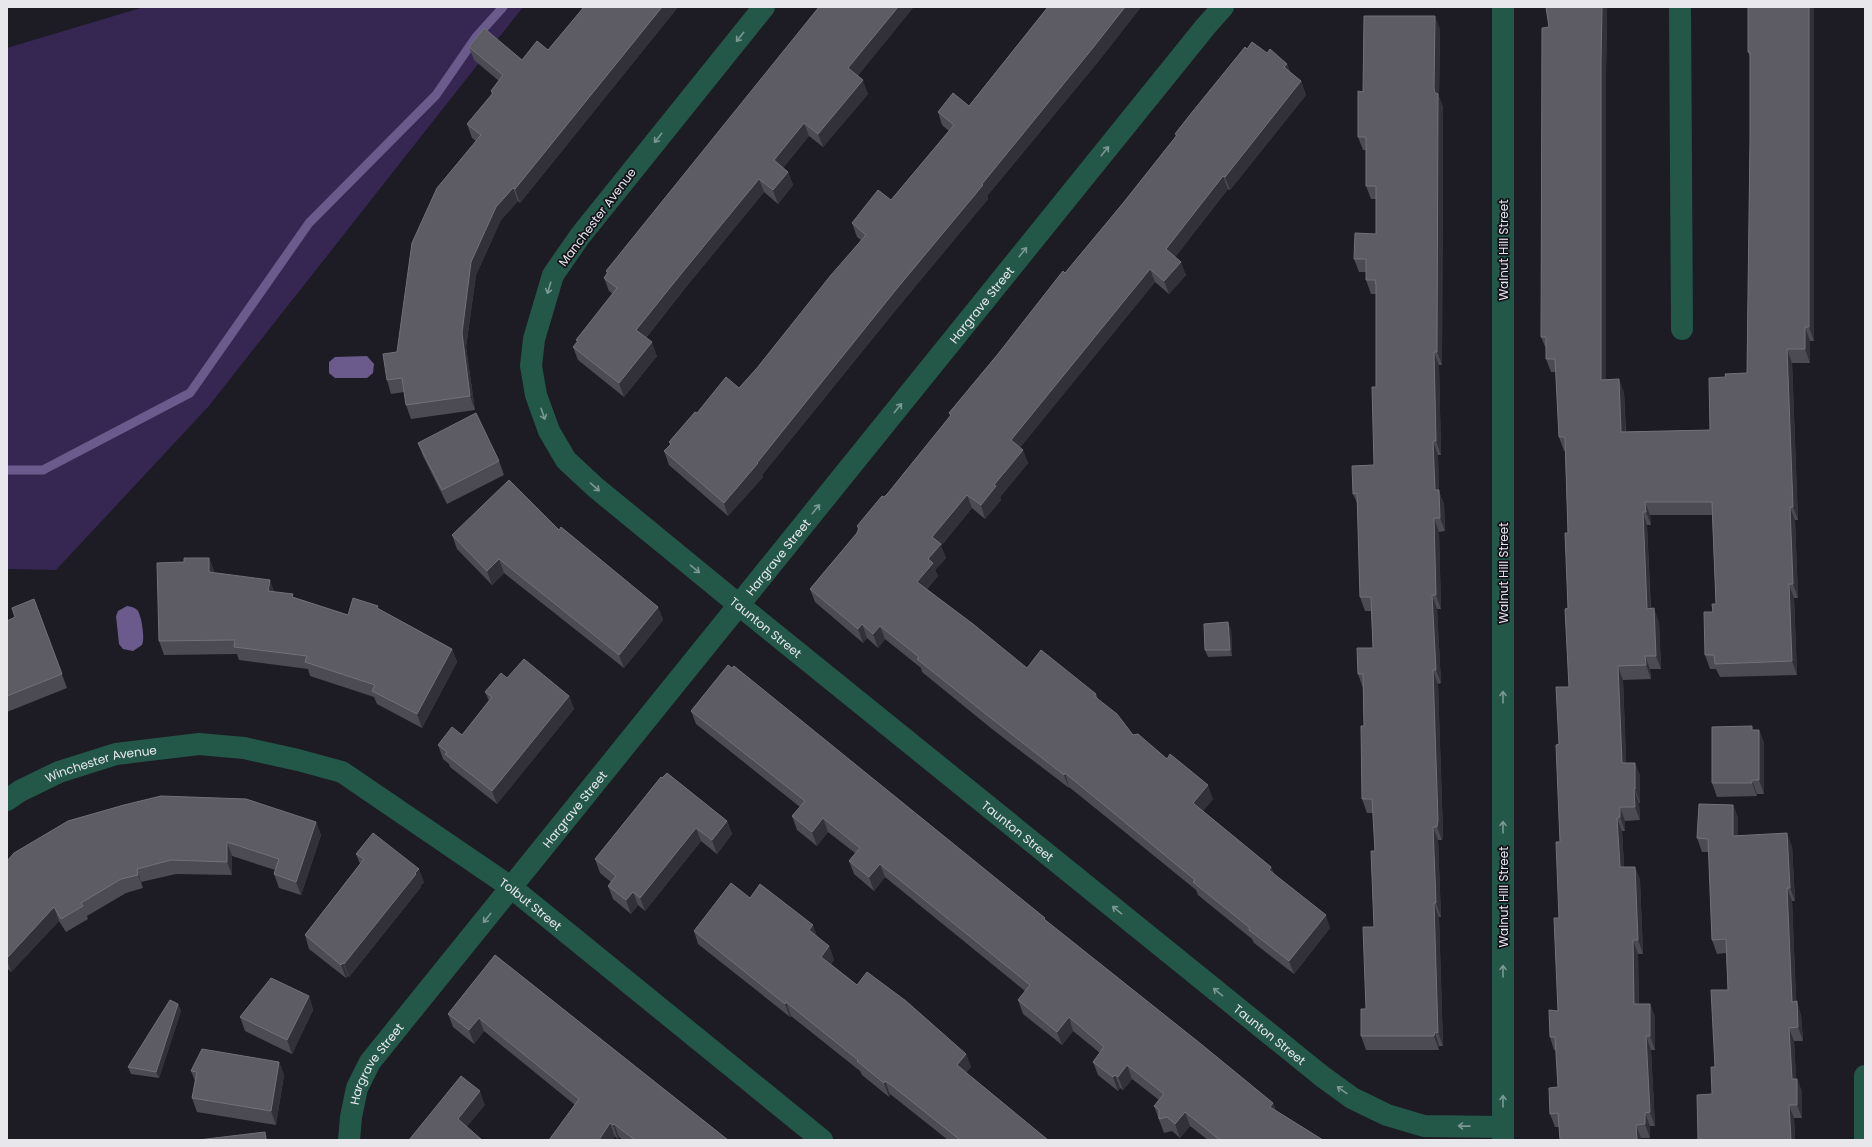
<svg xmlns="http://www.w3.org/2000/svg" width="1872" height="1147" font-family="Poppins,sans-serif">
<rect width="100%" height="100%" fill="#1d1b23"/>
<path fill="#352751" d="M144,7h379l-315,400 -152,163 -49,-1v-521z"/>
<path fill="#6a5b8c" d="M367,356l7,8 -1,9 -6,5h-32l-6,-5v-11l6,-5z
M127,606c5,1 8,1 11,5 4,7 7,28 4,34l-9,6 -10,-2 -4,-5 -3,-28 2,-5z"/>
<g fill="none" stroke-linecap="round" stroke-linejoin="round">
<path stroke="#6a5b8c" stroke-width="9" d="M7,470h36l147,-77 119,-170 127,-128 40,-58 27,-30"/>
<g stroke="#235748" stroke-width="22">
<path id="s1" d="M764,7l-184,229 -27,39 -19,64 -3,27 5,29 13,36 17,29 29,27 144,118 584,472 29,21 35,17 37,11 79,1"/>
<path d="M1680,7l2,322"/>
<path id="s2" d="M7,800l13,-9 39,-19 57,-18 83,-10 45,4 54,12 44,12 170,116 310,252"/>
<path id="s3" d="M349,1140l2,-23 6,-29 13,-26 836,-1036 17,-19"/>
<path d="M1503,1140v-1133"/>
<path d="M1865,1140v-64"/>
</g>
</g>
<path fill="#4c4a53" d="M584,7h94l-158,196 -2,-2 -17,19 -25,55 -10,72 9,63 -64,9 -5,-14 -2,-13 -13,2 -4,-14 89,-239 -4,-3 -5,-14 25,-29 -1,-4 8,-10 -25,-21 -5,-13 53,13 26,-10z
M1048,7h93l-44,56 -110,133 1,3 -89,107 -137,169 1,2 -35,39 -59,-51 -5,-14 6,-6 -1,-3 28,-29 42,-25 18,-20 104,-128 -4,-3 -5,-14 39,-23 58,-69 -7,-6 -4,-13 31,-6z
M1546,7h61l-1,68v305l18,12 2,40 84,-2 16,-53 21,-4 3,-234v-82l-2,-5v-45h66v334h-4v22h-18l6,157h-3l3,78h-4l3,77 -77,2 -4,-8h-6l-5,-14 8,-43 3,-8 -4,-89h-62l1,10h-4l4,84 8,13 2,47h-11l1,10 -28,1 3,83h9l5,13v27h-1l1,17 -15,1v10h-3l2,36h11l5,13 3,74h-5l1,50h11l5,13v33h-4l4,76h-5v12h-9l-82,-11h-4l-5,-13 8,-27 -2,-37h-2l-4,-13 8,-26 2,-169 -1,-98 10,-57 -1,-79v-75l-3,-82h-1l-5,-14 -3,-65h-5l-5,-13v-10l-5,-12 8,-310z
M1440,29l-1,68 4,10 -1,258h-3l2,90h-3l1,37 5,12 1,27 -6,1 2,77h-4l4,74 -3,1 5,150 -1,6h-4l3,77h-2l4,129h-4v4h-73l-5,-14 5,-27 8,-82 1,-76 -2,-38h-6l-5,-14 2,-73 -1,-38 -5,-14 15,-26 -2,-37h-6l-5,-14 -2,-92 -5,-11 21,-29 2,-78v-93h-5l-5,-14v-8h-7l-5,-13 22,-25v-35h-5l-5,-13v-36h-3l-5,-13z
M1247,49l20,4 20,11 3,8 11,9 5,14 -76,95 -2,-1 -53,68 11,18 -17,19 -14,-12 -135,165 8,16 -28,34 1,3 -16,19 -13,-11 -31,38 5,12 -11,12 3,6 -11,13 100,79 69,26 2,5 35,36 80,64 -10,12 68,56 3,7 56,54 -36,46 -40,-31 -2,-4 -54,-44 -2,-5 -70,-57 -57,-46v1l-77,-59 -70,-57 -1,-4 -36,-29 -7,9 -11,-10 -4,5 -48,-41 -5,-13 47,-56 1,-3 -1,-4 31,-33 59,-73 3,-4 -1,-3 175,-211 52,-65 -1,-3z
M858,76l10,18 -45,53 -14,-11 -26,32 5,4 5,13 -15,19 -14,-12 -78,95 -40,51 11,18 -33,41 -46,-37 -5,-13 4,-5 -1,-2 37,-46 -4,-3 -5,-13 3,-5 -1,-2z
M418,443l81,18 5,14 -57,29 -24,-48z
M559,530l99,77 5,13 -39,48 -120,-95 -12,12 -35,-36 -5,-14z
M209,558l5,13v2l60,19 19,5 55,18 31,-6 73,40 5,13 -35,66 -45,-24 -3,-7 -64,-21 -2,-7 -69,-9 -2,-6 -73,1 -5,-14 25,-79z
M34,599l33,89 -60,24v-91l8,-4z
M1231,629l1,27 -24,1 -3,-7z
M507,678l62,18 5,13 -77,95 -47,-37 -1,-3 -6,-5 -5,-14 24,-10 27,-34 -4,-9z
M691,711l355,210 227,182 3,8 47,29h-115l-18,-14 -10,12 -8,-7 -8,2 -10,-27 5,-6 -27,-21 -9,11 -3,-2 -2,3 -20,-16 -5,-13 7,-9 -27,-22 -11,14 -39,-31 -5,-14 7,-9 -140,-114 -11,14 -20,-17 -5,-13 6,-8 -27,-21 -11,14 -20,-16 -5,-14 8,-9 -104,-83z
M1753,730h6l5,13v51h-7v2l-40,1 -5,-14z
M661,777l66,44 5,13 -15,20 -16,-13 -56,70 -7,-6 -7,9 -18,-15 -5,-13 3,-4 -11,-9 -5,-14z
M1733,805l5,13v17l54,11 3,55h-3l4,100 5,14 2,26h-9l2,38h1l5,13v26h-8l1,22h-97l14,-46 3,-27 13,-77 -2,-37 -9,1 -5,-14 -3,-88h-7l-5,-14z
M316,822l5,13 -20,60 -22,-7 -5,-14 1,-4 -43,-14v19l-56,-1 -35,8 2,6 -17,5 -39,23 1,3 -22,13 -7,-11 -48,51 -4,-4v-107z
M356,854l68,28 -3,3v2l-72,90 -1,-1 -2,2 -37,-29 -4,-14 55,-71z
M750,898l67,39 12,9 5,14 -3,4 26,21 109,69 5,13 -5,6 82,67h-100l-58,-46 -1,3 -27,-22 -2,-4 -69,-55 -1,1 -92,-73 -4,-13z
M495,955l233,185h-105l-4,-3 -1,2 -43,-34 -91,-74 -10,13 -21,-17 -5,-13z
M309,996l4,14 -21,44 -47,-23 -5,-14z
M178,1004l3,7 -22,67 -28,-4 -3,-7z
M279,1062l5,13 -8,50 -79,-13 -5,-14 3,-17 -4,-10z"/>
<path fill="#323039" d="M662,7h16l-158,196 -5,-14z
M898,7h16l-61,75 -5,-14z
M1125,7h16l-44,56 -110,133 1,3 -89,107 -137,169 1,2 -35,39 -4,-13z
M1602,7h5l-1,68v318l-5,-13v-318z
M1809,7h5v334l-5,-14z
M1435,16l5,13 -1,68 4,10 -1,258 -5,-13 -2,-259 -1,-5z
M1287,64l5,13 -8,-10z
M863,80l5,14 -45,53 -5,-13z
M1301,81l5,14 -76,95 -5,-13z
M804,123l5,13 -31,38 -4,-14z
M788,172l5,13 -15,19 -5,-14z
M1223,176l5,13 -57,74 -5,-14z
M759,179l5,13 -78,95 -45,57 -5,-14 45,-56z
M513,188l5,13 -17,19 -25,55 -10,72 9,63 -5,-14 -8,-63 9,-71 25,-55z
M1181,262l5,13 -17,19 -5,-13z
M1150,269l5,13 -139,171 -5,-13z
M1805,327l5,14v22l-5,-14z
M652,342l5,14 -33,41 -5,-14z
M1787,349l5,14 6,157 -5,-13z
M1434,352l5,13 2,90 -5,-14z
M1619,379l5,13 2,54 -5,-14z
M1433,441l5,14 1,37 5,12 1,27 -5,-13 -5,-28z
M1023,450l5,13 -28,34 1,3 -16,19 -4,-14 13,-20z
M967,495l5,13 -31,38 5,12 -11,12 3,6 -16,19 -5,-13 11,-23 4,-22z
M1645,502l5,13 1,10 -5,-13z
M1790,507l5,13 3,78 -5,-14z
M1643,512l4,13 4,97 -4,-13z
M1434,518l5,14 2,77 -5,-14z
M209,558l5,13v15l-5,-14z
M499,559l5,14 -12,12 -5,-14z
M270,580l5,14 -7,-3z
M1789,584l5,14 3,77 -5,-14z
M1432,595l5,14 4,74 -5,-13z
M658,607l5,13 -39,48 -5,-13z
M1654,608l5,14 2,47 -5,-13z
M1228,622l3,7 1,27 -2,-6z
M862,624l5,14 -4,5 -5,-14z
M880,626l5,13 -7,9 -5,-14z
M452,649l5,13 -35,66 -5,-14z
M1645,656l5,13 1,10 -5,-14z
M1618,666l5,14 4,97 -5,-14z
M1433,670l5,14 5,150 -1,6 -5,-13z
M569,696l5,13 -77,95 -5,-13z
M1759,730l5,13v51l-5,-14z
M1635,763l5,13v27l-5,-14z
M1065,773l4,14v1l-5,-13z
M1752,780l5,14v2l-5,-13z
M1208,785l5,14 -15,18 -5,-14z
M1634,789l5,14 1,17 -5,-13z
M1733,805l5,13v31l-5,-13z
M1620,807l5,14v10l-5,-14z
M823,818l5,14 -11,14 -5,-14z
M1617,818l5,13 3,50 -5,-14z
M727,821l5,13 -15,20 -5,-14z
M316,822l5,13 -20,60 -5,-13z
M1433,827l5,13 3,77 -5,-14z
M696,828l5,13 -56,70 -5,-13z
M1787,833l5,13 3,55 -5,-13z
M227,842l5,14v19l-5,-13z
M880,864l5,13 -11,14 -5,-14z
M1271,867l5,13 -7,-10z
M1635,867l5,13 3,74 -5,-14z
M137,869l4,13 2,6 -5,-13z
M419,869l5,13 -3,3v2l-72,90 -5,-13z
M1787,888l5,13 5,114 -5,-13z
M633,892l5,13 -7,9 -5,-14z
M1434,903l5,14 4,129 -5,-13z
M54,907l5,14 -48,51 -4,-12v-2z
M1326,915l4,13 -36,46 -5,-13z
M813,925l5,14 -9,-9z
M1633,940l5,14 1,64 -5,-14z
M829,946l5,14 -8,10 -5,-13z
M343,963l5,13 -2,2 -5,-13z
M309,996l4,14 -21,44 -5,-14z
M1797,1001l4,14 2,26 -5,-14z
M786,1002l5,14 -1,1 -5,-13z
M178,1004l3,7 -22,67 -3,-6z
M1650,1004l5,13v33l-5,-14z
M1069,1017l4,14 -11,14 -5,-13z
M479,1018l5,13 -10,13 -5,-14z
M1789,1028l5,13 3,51 -5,-13z
M1435,1032l4,14v4l-5,-14z
M1646,1036l5,14 4,76 -5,-14z
M966,1054l5,13 -9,11 -5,-13z
M279,1062l5,13 -8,50 -5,-14z
M1127,1065l5,14 -9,11 -5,-13z
M1115,1075l5,13 -2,3 -5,-14z
M1797,1079l5,13v26l-5,-13z
M885,1081l5,13 -1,3 -5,-14z
M480,1091l5,14 -23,28 -4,-14z
M1273,1103l5,14 -8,-10z
M1789,1105l5,13 1,22h-4z
M1185,1112l5,14 -10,12 -5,-14z
M1645,1113l5,13v12l-5,-14z
M610,1123l5,14 -2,3h-14z
M614,1124l5,13 -1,2 -5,-14z
M1636,1125l5,13v2h-4z
M265,1132l3,8h-2z"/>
<path fill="#5d5b63" stroke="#727178" d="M584,7h78l-147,182 -2,-1 -17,19 -25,55 -9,71 8,63 -64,9 -4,-27 -15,2 -4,-26 14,-2 15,-109 25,-55 44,-53 -14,-11 26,-31 -2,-2 12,-16 -34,-28 15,-19 38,32 15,-19 11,9z
M819,7h79l-50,61 15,12 -45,54 -14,-11 -30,37 14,12 -15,18 -14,-11 -78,95 -45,56 16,12 -33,41 -46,-36 5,-6 -2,-1 41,-52 -13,-10 4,-6 -2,-1z
M1048,7h77l-33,42 -110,135 1,1 -89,107 -137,171h1l-34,40 -60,-52 7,-7 -2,-2 26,-30 2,1 29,-36 13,11 18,-20 74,-93 35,-40 -14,-12 26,-33 13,10 63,-75 -16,-13 15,-19 16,13z
M1546,7h56l-1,55v318l18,-1 2,53 89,-2 -1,-52 17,-1 -1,-3 22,-1 3,-234v-87h-2v-45h61v320h-4v22h-18l6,158h-3l3,77h-4l3,77 -77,3 -1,-9h-9l-1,-43h9l-1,-8h4l-4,-102h-67l1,10h-3l4,97 7,-1 2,48h-11l1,9 -28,1 4,97h13v26h-1l1,18h-15v10l-3,1 3,49h15l3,73h-5l1,64h16v32h-4l4,76 -5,1v11l-9,1 1,15h-77l-2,-27 -8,1 -1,-26 9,-1 -3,-50h-5l-1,-27 9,1 -4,-93h5l-3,-76h4l-4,-97 3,-1 -3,-57h13l-4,-78 3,-1 -3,-75h3l-3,-96h-6l-4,-78h-9v-22h-5l1,-309 7,-1z
M1364,16h71l-1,72 1,5 3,1 -1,258h-3l2,89h-3l2,49h4l1,28h-6l2,77h-4l4,75h-3l5,150 -1,7h-4l3,76h-2l4,130 -3,-1 -1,4h-73v-27h5l-3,-82h11l-3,-76h4l-3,-52h-10l-1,-73h3l-1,-52h-5l-1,-26h16l-2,-51h-11l-3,-104 -4,1 -1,-28 22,-1 -2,-78h4v-102l-1,-5h-9v-21h-12l1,-26 21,1v-48h-10v-49h-8v-46l5,1z
M1252,42l15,11 3,-4 17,15 -3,3 17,14 -76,96 -2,-1 -57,73 15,13 -17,19 -14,-12 -139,171 12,10 -29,35 2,1 -15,19 -14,-10 -35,42 9,7 -13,15 5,4 -16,19 56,42 54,44 14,-18 55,44 -2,2 23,18 16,21 5,-1 29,25 3,-5 38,31 -15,18 78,64 -2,3 57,45 -37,46 -40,-31 1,-2 -57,-46 2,-2 -74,-61 -56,-46 -1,2 -77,-60 -70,-56 2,-2 -39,-31 -7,8 -11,-10 -4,5 -48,-40 47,-56 2,-5 -2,-2 25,-30 2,1 4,-4 59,-73 4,-5 -2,-2 49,-59 65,-83 2,2 59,-71 53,-67 -2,-1 14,-18 56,-69 2,2z
M476,413l23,48 -57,29 -24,-47z
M509,480l50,50 2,-3 97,80 -39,48 -120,-96 -12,12 -35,-36z
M184,558h25v14l61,8 -2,11 25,3 -1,3 56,18 5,-17 25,8 -1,2 75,41 -35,65 -45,-23 3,-6 -70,-23 2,-6 -73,-9 1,-7 -76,1 -2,-78 27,-1z
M34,599l28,75 -55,22v-75l8,-4 -3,-9z
M1228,622l2,28h-25l-1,-26z
M524,659l45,37 -77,95 -47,-37 2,-2 -9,-7 14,-18 10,8 30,-38 -7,-5 16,-19 6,5z
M728,665l4,3 2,-2 264,214 47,38 -1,1 157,125 72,59 -3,4 53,33h-103l-35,-28 -10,12 -8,-7 -8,2v-9l-5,-4 10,-12 -37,-29 -9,12 -3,-2 -2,2 -20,-15 11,-15 -35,-30 -12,15 -39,-32 12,-15 -150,-121 -11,13 -20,-16 11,-13 -37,-30 -11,14 -20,-16 13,-15 -114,-90z
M1752,726v4h7v50h-7v3h-40v-56z
M667,773l60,48 -15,19 -16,-12 -56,70 -7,-6 -7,8 -18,-14 8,-10 -21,-17 66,-82 1,1z
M161,796l85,3 70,23 -20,60 -22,-8 5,-15 -52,-17v20l-56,-2 -34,9 1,6 -17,4 -40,24 2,3 -22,13 -7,-12 -47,51v-97l7,-8 54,-32 56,-16z
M1699,804l34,1v31l54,-3 3,55h-3l5,114 5,-1 1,26 -9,1 3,51h5v26h-8l2,35h-93l-1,-45 15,-1 -1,-27h4l-4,-77h17l-2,-51 -14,1 -4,-101 -11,-1z
M373,833l46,36 -4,4 1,1 -72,90 -1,-1 -2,2 -36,-30 59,-76 -8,-5z
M731,883l19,15 10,-14 53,41 -4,5 20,16 -8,11 36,28 10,-13 39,29 60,53 -9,11 91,75h-88l-70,-56 -5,-3 -1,2 -27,-22 1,-1 -72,-58 -1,2 -91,-73z
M495,955l233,185h-93l-21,-16 -1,1 -3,-2 -11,17h-50l30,-41 -100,-81 -10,12 -21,-16z
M271,978l38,18 -22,44 -47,-23z
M170,1000l8,4 -22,68 -28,-5z
M202,1049l77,13 -8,49 -79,-13 5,-26 -6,-1z
M461,1076l19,15 -22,28 24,21h-73z
M265,1132l1,8h-68z"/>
<defs><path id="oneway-shaft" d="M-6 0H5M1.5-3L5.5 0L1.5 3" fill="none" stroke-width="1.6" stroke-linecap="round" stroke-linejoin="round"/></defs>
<g stroke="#7c9892">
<use href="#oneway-shaft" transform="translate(740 37) rotate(129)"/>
<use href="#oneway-shaft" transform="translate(658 138) rotate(129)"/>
<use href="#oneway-shaft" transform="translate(1105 151) rotate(-51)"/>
<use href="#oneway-shaft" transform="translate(1023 252) rotate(-51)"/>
<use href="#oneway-shaft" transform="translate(549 288) rotate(107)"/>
<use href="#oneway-shaft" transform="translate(898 408) rotate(-51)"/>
<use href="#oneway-shaft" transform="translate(543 414) rotate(71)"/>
<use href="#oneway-shaft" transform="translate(595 487) rotate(41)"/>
<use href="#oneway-shaft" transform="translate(816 509) rotate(-51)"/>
<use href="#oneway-shaft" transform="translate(695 569) rotate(39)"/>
<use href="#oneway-shaft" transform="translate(1503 697) rotate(-90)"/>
<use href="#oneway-shaft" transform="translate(1503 827) rotate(-90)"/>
<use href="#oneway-shaft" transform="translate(1117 910) rotate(-141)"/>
<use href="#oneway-shaft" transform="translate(487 918) rotate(129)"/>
<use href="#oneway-shaft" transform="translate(1503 971) rotate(-90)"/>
<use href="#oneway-shaft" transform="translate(1218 992) rotate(-141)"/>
<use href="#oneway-shaft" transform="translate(1342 1090) rotate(-144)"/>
<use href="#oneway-shaft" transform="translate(1503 1101) rotate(-90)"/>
<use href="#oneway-shaft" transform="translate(1464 1126) rotate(-179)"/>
</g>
<g text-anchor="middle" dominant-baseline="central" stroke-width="3.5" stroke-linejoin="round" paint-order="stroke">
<g font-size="12" fill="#e8e7ec" stroke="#14121a">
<text transform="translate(597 217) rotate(-53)">Manchester Avenue</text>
<text transform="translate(1503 250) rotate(-90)">Walnut Hill Street</text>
<text stroke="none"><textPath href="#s3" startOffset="1055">Hargrave Street</textPath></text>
<text stroke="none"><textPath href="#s3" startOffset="731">Hargrave Street</textPath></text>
<text transform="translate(1503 573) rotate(-90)">Walnut Hill Street</text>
<text stroke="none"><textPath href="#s1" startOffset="797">Taunton Street</textPath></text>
<text stroke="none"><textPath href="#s2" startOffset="102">Winchester Avenue</textPath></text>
<text stroke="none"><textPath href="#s3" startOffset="407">Hargrave Street</textPath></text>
<text stroke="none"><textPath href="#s1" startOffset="1121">Taunton Street</textPath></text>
<text transform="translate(1503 897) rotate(-90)">Walnut Hill Street</text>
<text stroke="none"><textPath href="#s2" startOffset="579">Tolbut Street</textPath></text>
<text stroke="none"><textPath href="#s1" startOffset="1445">Taunton Street</textPath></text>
<text stroke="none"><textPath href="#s3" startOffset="83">Hargrave Street</textPath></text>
</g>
</g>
<rect width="1872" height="1147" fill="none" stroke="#e8e7ec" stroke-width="16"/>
</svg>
